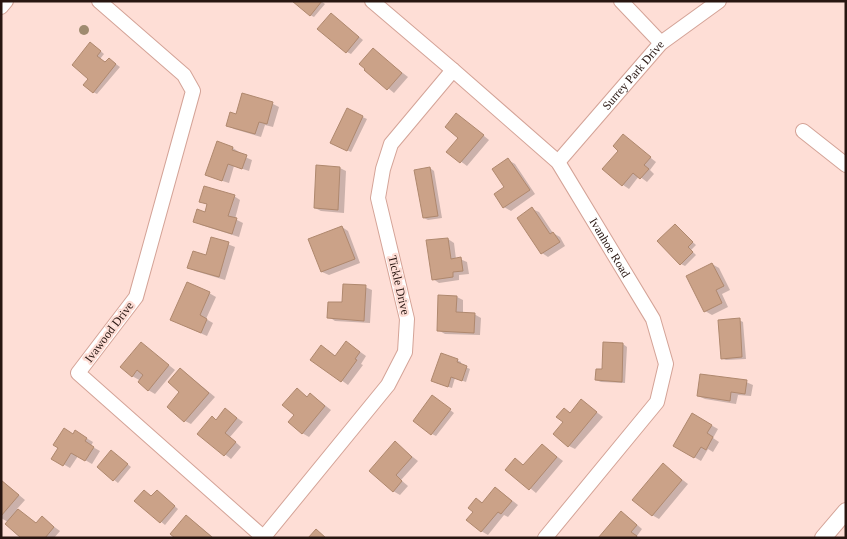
<svg xmlns="http://www.w3.org/2000/svg" width="847" height="539" font-family="Georgia,serif">
<rect width="100%" height="100%" fill="#feded6"/>
<path fill="#0003" d="M321,1l4,3 -11,13 -4,-2z
M335,17l28,23 -12,14 -4,-2z
M91,43l13,11 -4,5 6,4 7,-1 7,5 -23,27 -4,-2 -3,-13z
M373,50l35,27 -14,16 -28,-23z
M273,104l6,3 -6,20 -8,-2 -4,12 -27,-8 -7,-4 10,-10z
M347,110l20,9 -16,33 -15,-7z
M457,114l32,26 -22,26 -19,-14 12,-14z
M623,136l33,26 -6,8 4,4 -7,8 -8,-6 -10,13 -6,-4 -3,-35z
M233,148l6,4 -1,2 14,6 -3,11 -15,-5 -5,17 -16,-5z
M508,160l7,4 20,30 -24,17 -7,-4 -9,-13 11,-7z
M340,168l6,3 -2,42 -23,-2 -6,-3z
M430,168l4,3 8,47 -14,2 -4,-2z
M234,196l6,4 -5,19 8,4 -4,14 -38,-12 -6,-4 11,-8 2,-8 -8,-4z
M532,209l7,3 14,21 7,4 5,9 -17,11 -6,-4z
M675,226l21,19 -5,5 5,5 -11,11 -4,-2z
M342,227l6,4 12,32 -31,12 -7,-3 -12,-32z
M212,238l23,9 -10,33 -30,-9 -6,-4 18,-11z
M448,239l6,4 2,16h4l7,3 2,12 -10,1v5l-20,3 -6,-4z
M712,264l7,4 11,22 -8,4 6,13 -16,8 -7,-4z
M365,287l7,3 -2,33 -35,-2 -6,-4z
M209,293l7,4 -10,22 7,4 -6,13 -29,-13z
M457,297l6,3v14h11l7,4 -1,17 -35,-1 -7,-4z
M739,320l4,2 3,37 -20,1 -4,-2z
M142,344l33,26 -20,24 -7,-4 -7,-9 -9,-5z
M623,344l4,3 -2,36 -24,-1 -5,-2z
M352,346l14,10 -5,8 2,1 -15,20 -36,-26 16,-9 8,7z
M457,360l4,2v3l9,4 -4,13 -11,-4 -3,10 -16,-5z
M181,369l34,28 -24,27 -6,-3 -4,-29z
M746,382l7,3 -2,11 -13,-1 -2,9 -31,-5 -7,-3z
M297,390l11,7 3,-2 6,4 14,11 -22,27 -7,-4 -6,-18z
M436,399l18,14 -18,23 -4,-2z
M582,401l21,16 -28,32 -6,-3 -5,-24 1,-12 6,3z
M226,410l17,12 -13,15 11,10 -10,12 -32,-25 17,-14z
M693,415l25,14 -5,9 6,4 -6,10 -5,-3 -7,12 -26,-15z
M76,432l17,10 -2,4 9,5 -8,13 -14,-8 -8,12 -17,-10z
M395,443l23,18 -17,19 7,6 -8,9 -7,-4z
M542,445l21,16 -27,32 -29,-24 8,-9 9,6z
M115,454l16,13 -13,16 -20,-16z
M663,465l25,19 -29,35 -7,-4z
M1,480l24,20 -8,9 20,15 5,-6 18,13 -6,7h-31l-15,-16 -7,-4z
M496,488l22,17 -10,12 -4,-2 -16,20 -7,-4 -7,-19 3,-13 6,4z
M161,494l17,15 -13,16 -29,-24z
M186,516l6,4 22,18h-37z
M627,516l15,13 -5,7 2,2h-39z"/>
<path fill="#cba288" stroke="#af886e" d="M292,1h30l-12,15z
M331,13l28,24 -13,16 -29,-24z
M90,42l11,9 -4,5 8,6 4,-4 7,6 -23,29 -10,-8 5,-6 -16,-14z
M373,48l29,25 -15,17 -23,-20 1,-1 -6,-5z
M242,93l31,9 -6,22 -8,-2 -4,12 -29,-8 4,-14 6,2z
M347,108l16,8 -16,35 -17,-8z
M456,113l28,22 -24,28 -14,-11 12,-14 -13,-11z
M623,134l28,23 -7,8 5,4 -9,10 -7,-6 -11,13 -20,-17 16,-18 -5,-5z
M217,141l16,6 -1,3 15,5 -5,14 -14,-5 -6,17 -17,-6z
M508,158l22,32 -27,18 -9,-14 10,-7 -12,-18z
M316,165l24,2 -2,43 -24,-2z
M430,167l8,49 -15,2 -9,-48z
M204,186l31,9 -7,21 9,2 -5,16 -39,-12 4,-13 8,3 2,-8 -8,-2z
M532,207l18,27 3,-2 7,10 -19,12 -24,-36z
M675,224l18,18 -5,5 5,5 -13,13 -23,-24z
M342,226l13,33 -34,13 -13,-33z
M211,237l18,5 -10,35 -32,-9 6,-17 13,4z
M448,238l3,21 10,-2 2,14 -10,1v5l-21,3 -6,-40z
M712,263l12,23 -8,4 6,13 -18,9 -18,-36z
M187,282l23,10 -10,23 7,4 -6,14 -31,-13z
M343,284l23,1 -2,36 -37,-3 1,-16h14z
M438,295l19,1 -1,16 19,1 -1,20 -37,-2z
M740,318l2,39 -21,2 -3,-39z
M346,341l14,11 -5,7 2,1 -16,22 -31,-22 11,-15 14,11z
M141,342l28,23 -21,26 -10,-9 5,-7 -6,-5 -5,7 -12,-10z
M603,342l20,1 -1,39 -27,-2 1,-11h6z
M441,353l17,6 -1,3 10,4 -5,15 -11,-4 -3,10 -17,-6z
M180,368l29,25 -25,29 -17,-15 12,-15 -11,-10z
M700,374l47,6 -2,14 -14,-2 -1,9 -33,-5z
M297,388l10,9 3,-4 15,13 -23,28 -14,-12 6,-7 -12,-10z
M432,395l19,14 -20,26 -18,-14z
M581,399l16,13 -29,35 -15,-13 10,-12 -7,-5 8,-9 6,5z
M225,408l12,10 -12,15 11,9 -12,14 -27,-22 15,-18 4,4z
M692,413l20,12 -5,8 6,4 -7,13 -5,-3 -7,11 -21,-12z
M64,428l9,6 2,-4 12,8 -2,3 9,6 -9,14 -14,-8 -8,13 -12,-7 7,-11 -5,-3z
M395,441l17,16 -16,18 6,6 -9,11 -24,-21z
M542,444l15,13 -28,33 -24,-20 10,-12 8,7z
M111,450l17,14 -15,17 -16,-14z
M663,463l19,17 -30,36 -20,-16z
M1,480l18,15 -18,21z
M495,487l17,14 -11,13 -3,-2 -17,20 -15,-12 7,-8 -5,-4 8,-10 6,5z
M144,490l7,6 6,-6 18,16 -15,17 -26,-22z
M18,509l18,14 6,-7 12,11 -9,11h-24l-16,-14z
M621,511l16,14 -6,7 6,4 -2,2h-37z
M186,515l27,23h-38l-5,-4z
M316,529l10,9h-18z"/>
<g fill="none" stroke-linecap="round" stroke-linejoin="round">
<g stroke="#d4a397" stroke-width="16">
<g id="minor">
<path d="M99,1l85,74 9,16 -57,206 -58,76 185,164"/>
<path id="s1" d="M372,1l81,69 105,92 95,157 13,45 -9,38 -112,136"/>
<path d="M621,1l40,42"/>
<path d="M1,7l5,-6"/>
<path d="M803,131l43,34"/>
<path id="s2" d="M558,162l103,-119 58,-42"/>
<path d="M263,538l125,-153 17,-33 2,-33 -29,-121 5,-29 8,-25 62,-74"/>
</g>
</g>
<g stroke="#d4a397" stroke-width="18">
<path id="tertiary" d="M823,538l23,-27"/>
</g>
<use href="#minor" stroke="#fff" stroke-width="14"/>
<use href="#tertiary" stroke="#fff" stroke-width="16"/>
</g>
<circle fill="#9f8b70" cx="84" cy="30" r="5"/>
<g text-anchor="middle" dominant-baseline="central" stroke-width="4.5" stroke-linejoin="round" paint-order="stroke">
<g font-size="12" fill="#281611" stroke="#feded6">
<text stroke="none"><textPath href="#s2" startOffset="115">Surrey Park Drive</textPath></text>
<text stroke="none"><textPath href="#s1" startOffset="346">Ivanhoe Road</textPath></text>
<text transform="translate(399 285) rotate(77)">Tickle Drive</text>
<text transform="translate(109 332) rotate(-53)">Ivawood Drive</text>
</g>
</g>
<rect width="847" height="539" fill="none" stroke="#281611" stroke-width="5"/>
</svg>
